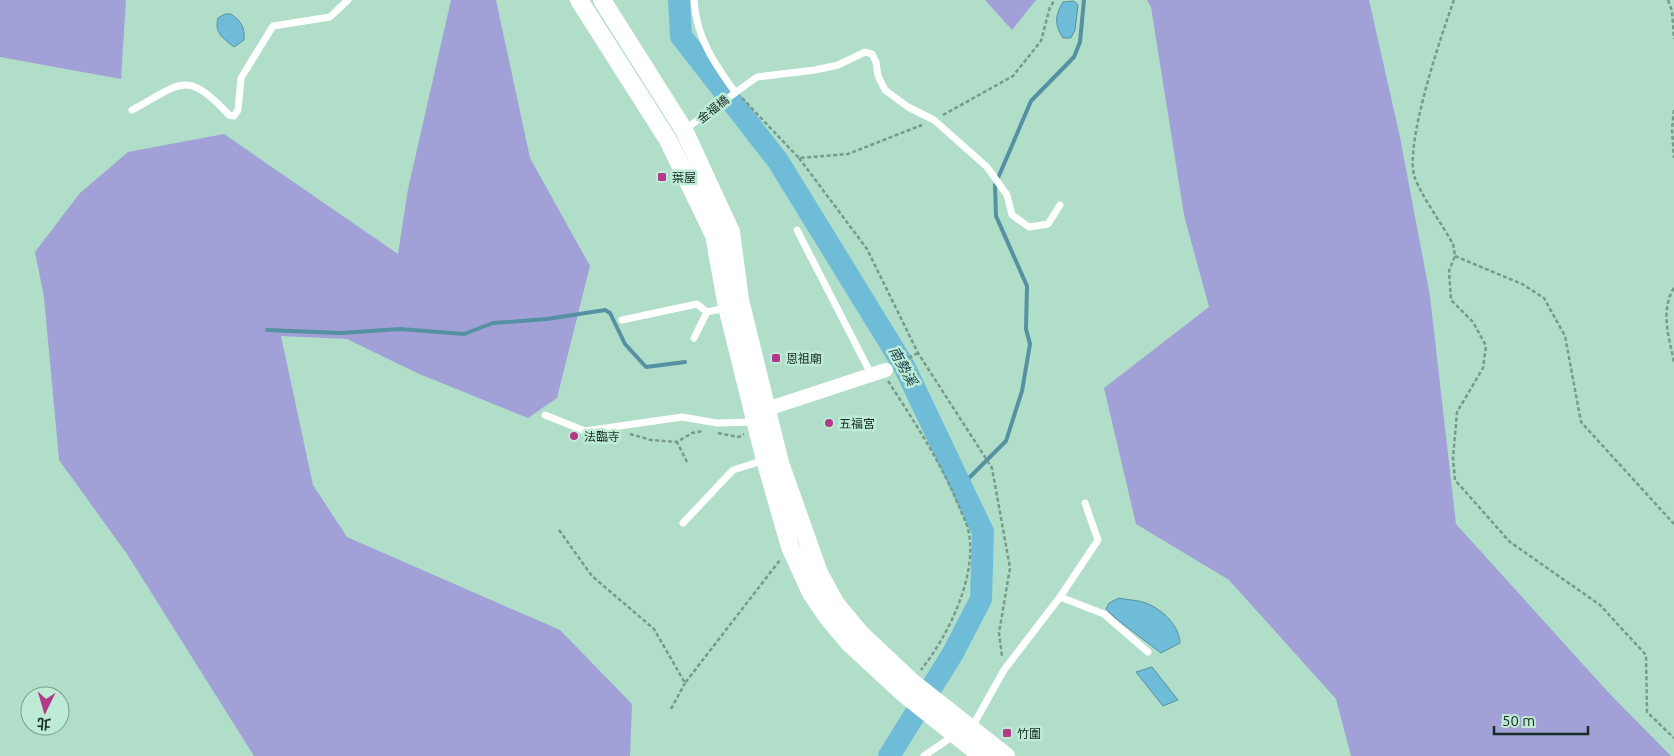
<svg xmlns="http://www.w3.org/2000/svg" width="1674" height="756" font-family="Ubuntu,'Noto Sans TC',sans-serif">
<rect width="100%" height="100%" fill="#b0dec8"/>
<path fill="#a1a1d8" d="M0,0h126l-5,79 -121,-22z
M451,0h45l34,158 60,108 -33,132 -29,20 -111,-45 -70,-34 -66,-3 32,149 34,52 213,93 72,74 -2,52h-376l-127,-202 -68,-94 -15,-163 -9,-45 45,-59 48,-41 96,-18 174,120 10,-65z
M985,0h51l-24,30z
M1147,0h222l31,137 30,159 26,228 152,168 63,64h-320l-15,-57 -107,-119 -93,-56 -32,-136 105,-81 -25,-92 -33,-208z"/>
<path fill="#6fbcd9" stroke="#5691a3" d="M1074,1l4,4 -3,25 -4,8h-8c-9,-14 -8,-22 0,-36z
M225,14h6c10,7 14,13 13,26l-10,7c-11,-9 -20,-14 -16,-29z
M1119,598c8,2 19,2 27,5 17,7 33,22 34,40l-19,10 -46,-35 -9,-9 3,-6z
M1152,667l26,33 -15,6 -27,-34z"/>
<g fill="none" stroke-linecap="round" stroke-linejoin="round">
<path stroke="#5691a3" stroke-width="4" d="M267,330l73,3 60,-4 64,5 29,-11 54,-4 58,-9 5,3 15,31 21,23 39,-5
M961,486l45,-45 16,-50 8,-47 -4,-15 1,-43 -31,-70 -1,-31 36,-84 43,-44 6,-15 4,-42"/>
<path stroke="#6fbcd9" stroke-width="22" d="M679,0l2,36 97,125 126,205 79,166 -2,67 -28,54 -64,103"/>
<path stroke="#779a89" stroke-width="2.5" stroke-dasharray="4 2.5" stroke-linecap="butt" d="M1454,0c-12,33 -51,147 -39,178 7,19 27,46 38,66l2,12 -6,15 2,29 22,22 13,24 -3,22 -26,44 -4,46 2,22 55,62 90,63 46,50 1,57 27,26
M1668,0l4,11 2,28
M742,98l57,60 49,-4 74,-29
M1674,110l-2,19 2,29
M943,115l70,-39 28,-35 9,-34 5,-7
M799,158l68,91 51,104 74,115 18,100 -11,65 3,24
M1455,256l67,28 22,14 21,38 16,86 93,102
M1674,288c-14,22 -5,50 0,74
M897,364l21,-11
M888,381c26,40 52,80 70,123 3,8 8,17 10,25 11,45 -20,107 -47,141
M718,433l21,4 5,-3
M630,434l21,6 26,2
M687,462l-10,-20 15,-9 11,-2
M559,530l33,46 62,53 31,54 95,-123
M671,709l14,-26"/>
<path stroke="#fff" stroke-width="7" d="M694,0c2,37 20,63 41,92
M132,110c50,-27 54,-41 97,5l5,1 4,-6 3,-32 32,-52 57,-9 18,-17
M684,130l73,-53 58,-7 23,-5 27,-13 7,2 4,8 2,14 7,14 23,17 26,13 53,47 20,28 5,20 17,12 19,-3 12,-19
M797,230l74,144
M622,320l75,-16 10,8 19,-4
M694,338l13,-26
M545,415l40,16 97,-14 35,6 38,-1
M683,523l50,-53 32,-10
M1060,597l38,-57 -13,-37
M971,729l33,-59 56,-73 44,17 44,38
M924,756l29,-20"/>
<path stroke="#fff" stroke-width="14" d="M767,409l119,-39"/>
<path stroke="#fff" stroke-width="18" d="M579,0l89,140 46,95 13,72 38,153 25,87 21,46 17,25 21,25 54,50 79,63
M602,0l82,130 47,102 9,68 40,163 39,110 17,31 24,29 52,49 94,74"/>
</g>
<g fill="#b4398a" stroke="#bdebd5" stroke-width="2">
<rect x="657" y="172" width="10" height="10" rx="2.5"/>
<rect x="771" y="353" width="10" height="10" rx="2.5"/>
<circle cx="829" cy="423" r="5"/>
<circle cx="574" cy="436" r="5"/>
<rect x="1002" y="728" width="10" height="10" rx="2.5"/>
</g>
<g text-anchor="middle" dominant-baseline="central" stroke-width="5" stroke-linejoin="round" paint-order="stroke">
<g font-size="12" fill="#1a2c24" stroke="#bdebd5">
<text transform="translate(713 109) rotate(-38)">金福橋</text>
</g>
<g font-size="12" fill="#1a2c24" stroke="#bdebd5" text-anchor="start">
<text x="672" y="177">葉屋</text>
<text x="786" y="358">恩祖廟</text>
<text x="839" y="423">五福宮</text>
<text x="584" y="436">法臨寺</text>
<text x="1017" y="733">竹圍</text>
</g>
<g font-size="14" font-style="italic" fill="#1d404d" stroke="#bdebd5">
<text transform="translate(903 366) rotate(61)">南勢溪</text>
</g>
</g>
<g transform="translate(45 711) rotate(185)"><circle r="24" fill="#bdebd5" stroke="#7c9f8e"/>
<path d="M0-4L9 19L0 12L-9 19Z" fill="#b4398a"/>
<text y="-8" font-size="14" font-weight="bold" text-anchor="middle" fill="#1a2c24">北</text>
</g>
<path d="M1494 726v8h94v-8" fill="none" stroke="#1a2c24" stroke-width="2.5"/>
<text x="1502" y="726" font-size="15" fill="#1a2c24" stroke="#bdebd5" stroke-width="4" paint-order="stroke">50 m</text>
</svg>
